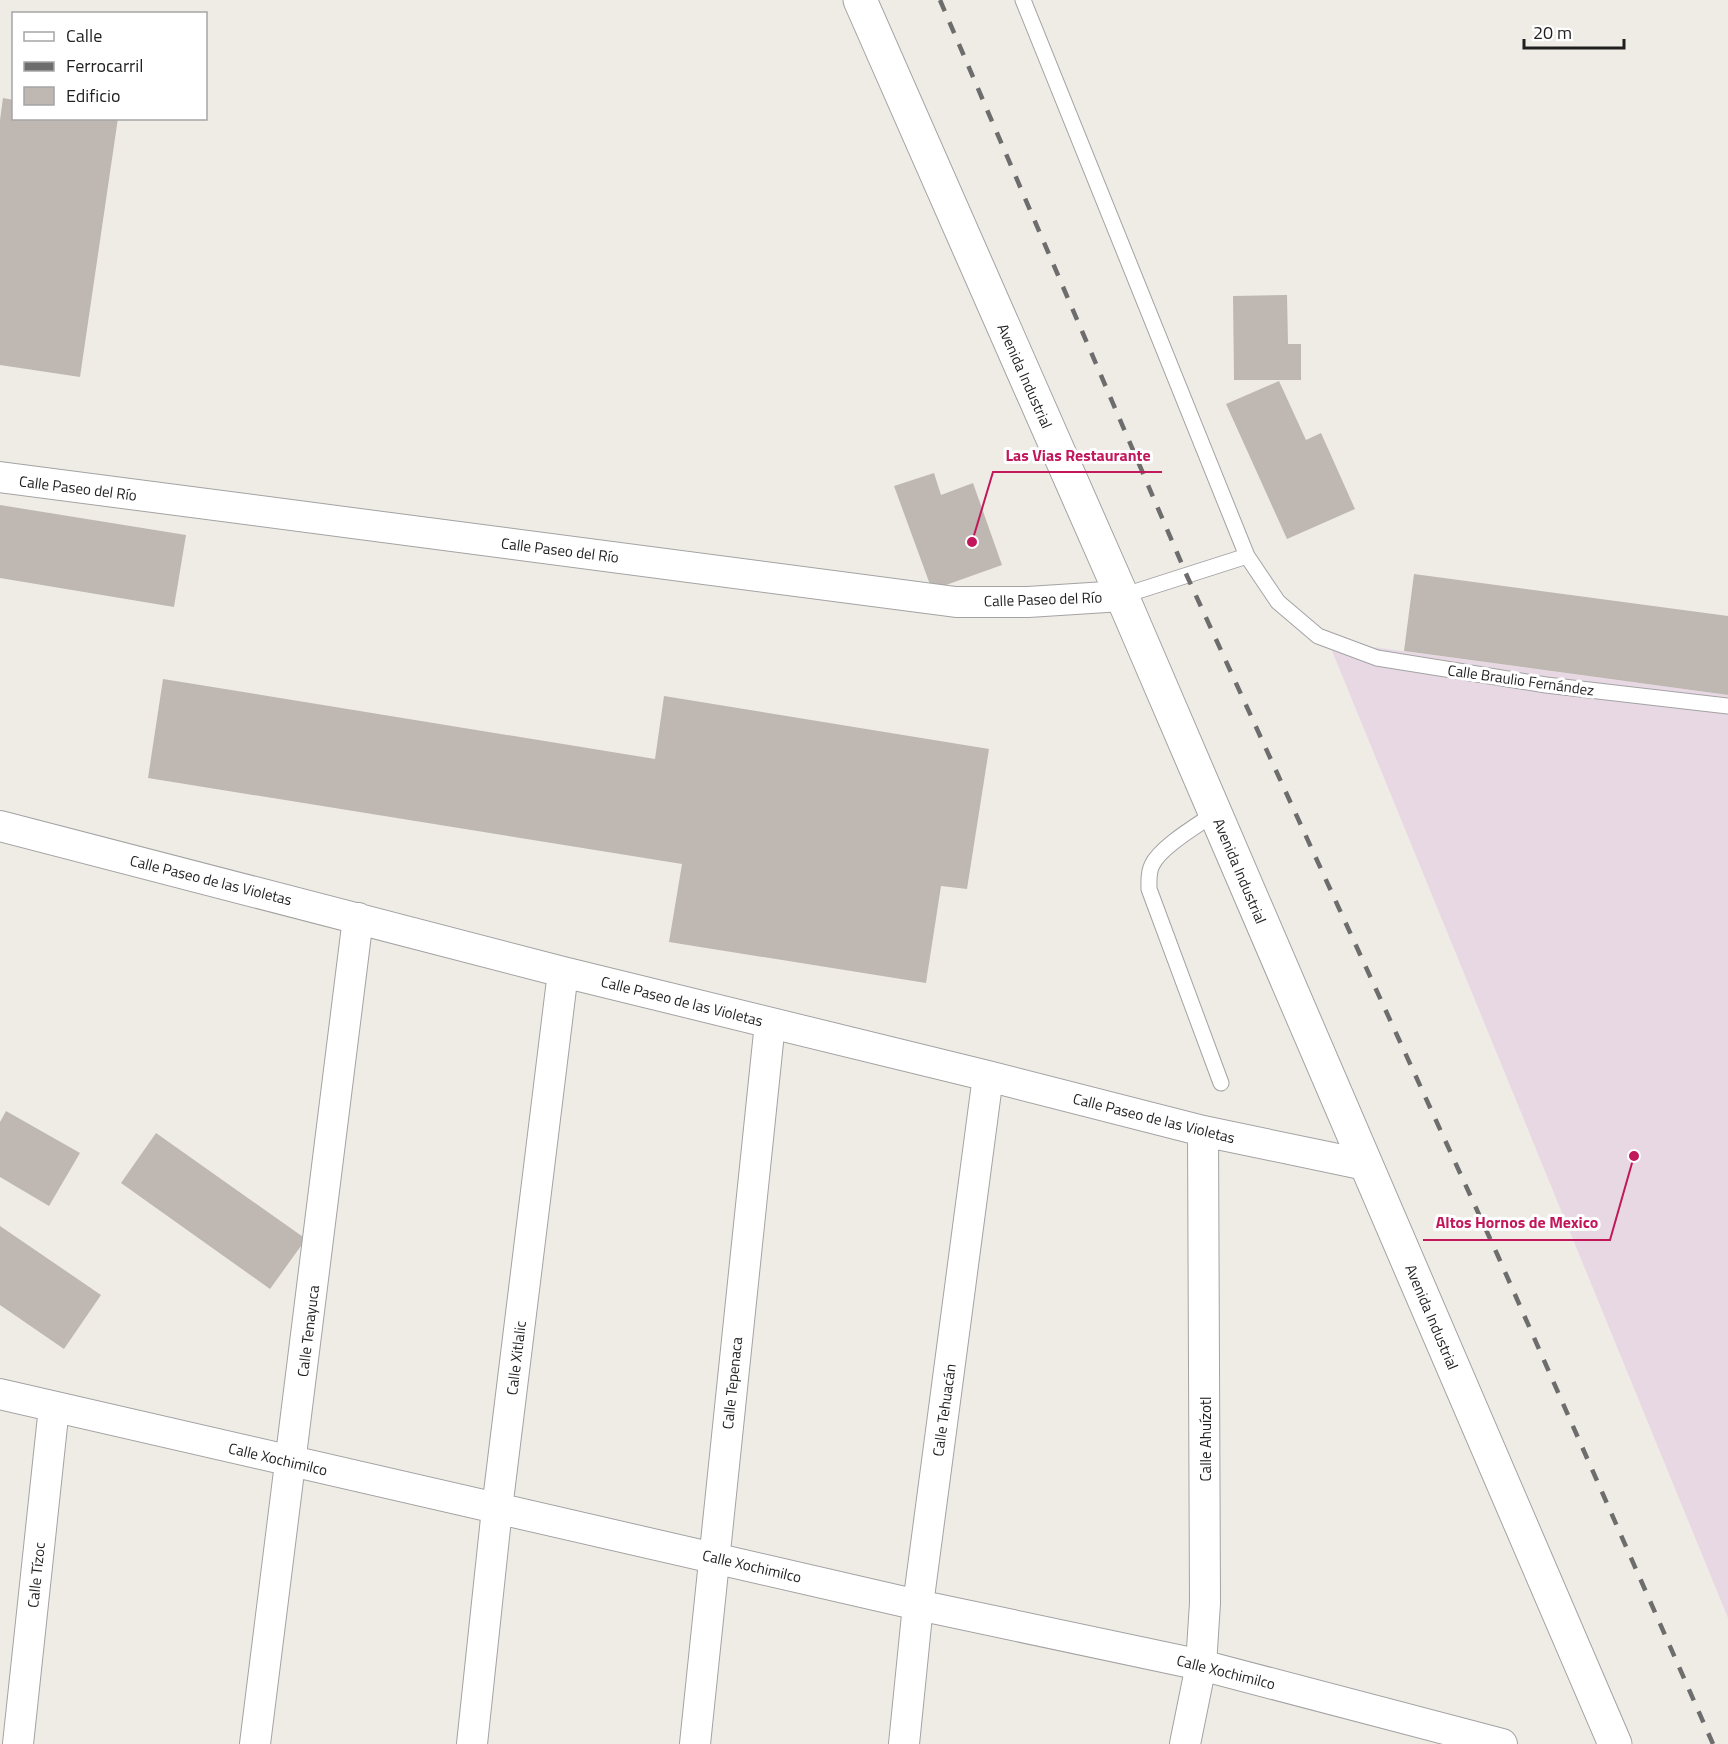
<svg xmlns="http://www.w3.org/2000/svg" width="1728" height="1744" font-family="'Titillium Web',sans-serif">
<rect width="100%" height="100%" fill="#efece6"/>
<path fill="#e7d8e4" d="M1328,641l400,54v923z"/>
<path fill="#bfb8b2" d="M3,98l11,2v18h104l-38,259 -80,-12v-245z
M1287,295l1,49h13v36h-67l-1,-84z
M1279,381l27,59 15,-7 34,76 -68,30 -61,-135z
M934,473l7,22 32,-12 29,82 -70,25 -38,-104z
M0,505l186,30 -12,72 -174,-29z
M1414,574l314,42v79l-324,-44z
M163,679l492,80 9,-63 325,53 -22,140 -26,-3 -15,97 -257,-41 13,-78 -534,-86z
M6,1111l74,42 -31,53 -49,-29v-55z
M156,1133l150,106 -36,50 -149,-106z
M0,1226l101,69 -37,54 -64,-44z"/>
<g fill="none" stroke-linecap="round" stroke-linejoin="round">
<g stroke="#a3a3a3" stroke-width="17">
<path id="service" d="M1023,0l224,556 31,46 40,34 59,22 169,27 182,21
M1122,596l125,-40
M1215,813c-17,12 -55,34 -63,52 -4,8 -3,16 -3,24l72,194"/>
</g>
<g stroke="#a3a3a3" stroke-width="32">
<path id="minor" d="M0,477l956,125h72l94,-6
M0,826l563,146 425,104 215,55 163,34
M0,1394l918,211 283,60 301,79
M18,1744l36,-337
M255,1744l103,-826
M472,1744l25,-235 66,-537
M695,1744l75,-721
M904,1744l14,-139 70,-529
M1185,1744l16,-79 4,-62 -2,-472"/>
</g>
<g stroke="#a3a3a3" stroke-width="35">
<path id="tertiary" d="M860,0l262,596 493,1148"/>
</g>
<use href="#service" stroke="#fff" stroke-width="15"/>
<use href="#minor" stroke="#fff" stroke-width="30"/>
<use href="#tertiary" stroke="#fff" stroke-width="33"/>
<path stroke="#6d6d6d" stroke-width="4.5" stroke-dasharray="12 12" stroke-linecap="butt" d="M940,0l247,576 311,680 215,488"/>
</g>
<g text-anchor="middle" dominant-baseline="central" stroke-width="6" stroke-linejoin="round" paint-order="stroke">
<g font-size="15" fill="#1f1f1f" stroke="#fff">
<text transform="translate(1025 376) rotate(66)">Avenida Industrial</text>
<text transform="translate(78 488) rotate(7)">Calle Paseo del Río</text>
<text transform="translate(560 550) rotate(7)">Calle Paseo del Río</text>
<text transform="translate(1043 599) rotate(-2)">Calle Paseo del Río</text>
<text transform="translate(1521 680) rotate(8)">Calle Braulio Fernández</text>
<text transform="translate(1240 871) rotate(67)">Avenida Industrial</text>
<text transform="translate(211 880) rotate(14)">Calle Paseo de las Violetas</text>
<text transform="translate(682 1001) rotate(14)">Calle Paseo de las Violetas</text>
<text transform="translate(1154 1118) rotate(14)">Calle Paseo de las Violetas</text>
<text transform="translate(1432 1317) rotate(67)">Avenida Industrial</text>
<text transform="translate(308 1331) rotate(-83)">Calle Tenayuca</text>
<text transform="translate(516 1358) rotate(-83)">Calle Xitlalic</text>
<text transform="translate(732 1383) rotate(-84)">Calle Tepenaca</text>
<text transform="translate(944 1410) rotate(-82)">Calle Tehuacán</text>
<text transform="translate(1205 1439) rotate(-90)">Calle Ahuízotl</text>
<text transform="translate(278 1459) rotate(13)">Calle Xochimilco</text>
<text transform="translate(752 1566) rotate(13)">Calle Xochimilco</text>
<text transform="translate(36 1575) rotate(-84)">Calle Tízoc</text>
<text transform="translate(1226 1672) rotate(14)">Calle Xochimilco</text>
</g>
</g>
<path fill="none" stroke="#c2185b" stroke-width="2" d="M972 542L993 472H1162M1634 1156L1610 1240H1423"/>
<g fill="#c2185b" stroke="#fff" stroke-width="2">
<circle cx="972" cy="542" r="6"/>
<circle cx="1634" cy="1156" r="6"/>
</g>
<g font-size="16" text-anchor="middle" font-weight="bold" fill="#c2185b" stroke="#fff" stroke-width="6" stroke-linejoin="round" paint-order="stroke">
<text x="1078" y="461">Las Vias Restaurante</text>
<text x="1517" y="1228">Altos Hornos de Mexico</text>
</g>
<rect x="12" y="12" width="195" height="108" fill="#ffffff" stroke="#a5a5a5" stroke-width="1.5"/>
<rect x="24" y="32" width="30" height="9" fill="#ffffff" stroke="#a5a5a5" stroke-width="1.5"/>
<text x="66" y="42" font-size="18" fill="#1f1f1f">Calle</text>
<rect x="24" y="62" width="30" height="9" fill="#6d6d6d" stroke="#a5a5a5" stroke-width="1.5"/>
<text x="66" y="72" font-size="18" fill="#1f1f1f">Ferrocarril</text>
<rect x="24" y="87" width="30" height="18" fill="#bfb8b2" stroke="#a5a5a5" stroke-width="1.5"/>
<text x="66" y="102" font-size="18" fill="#1f1f1f">Edificio</text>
<path d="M1524 39v9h100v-9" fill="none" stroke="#1f1f1f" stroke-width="3"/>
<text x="1533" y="39" font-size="18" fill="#1f1f1f" stroke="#ffffff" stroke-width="4.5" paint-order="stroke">20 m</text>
</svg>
